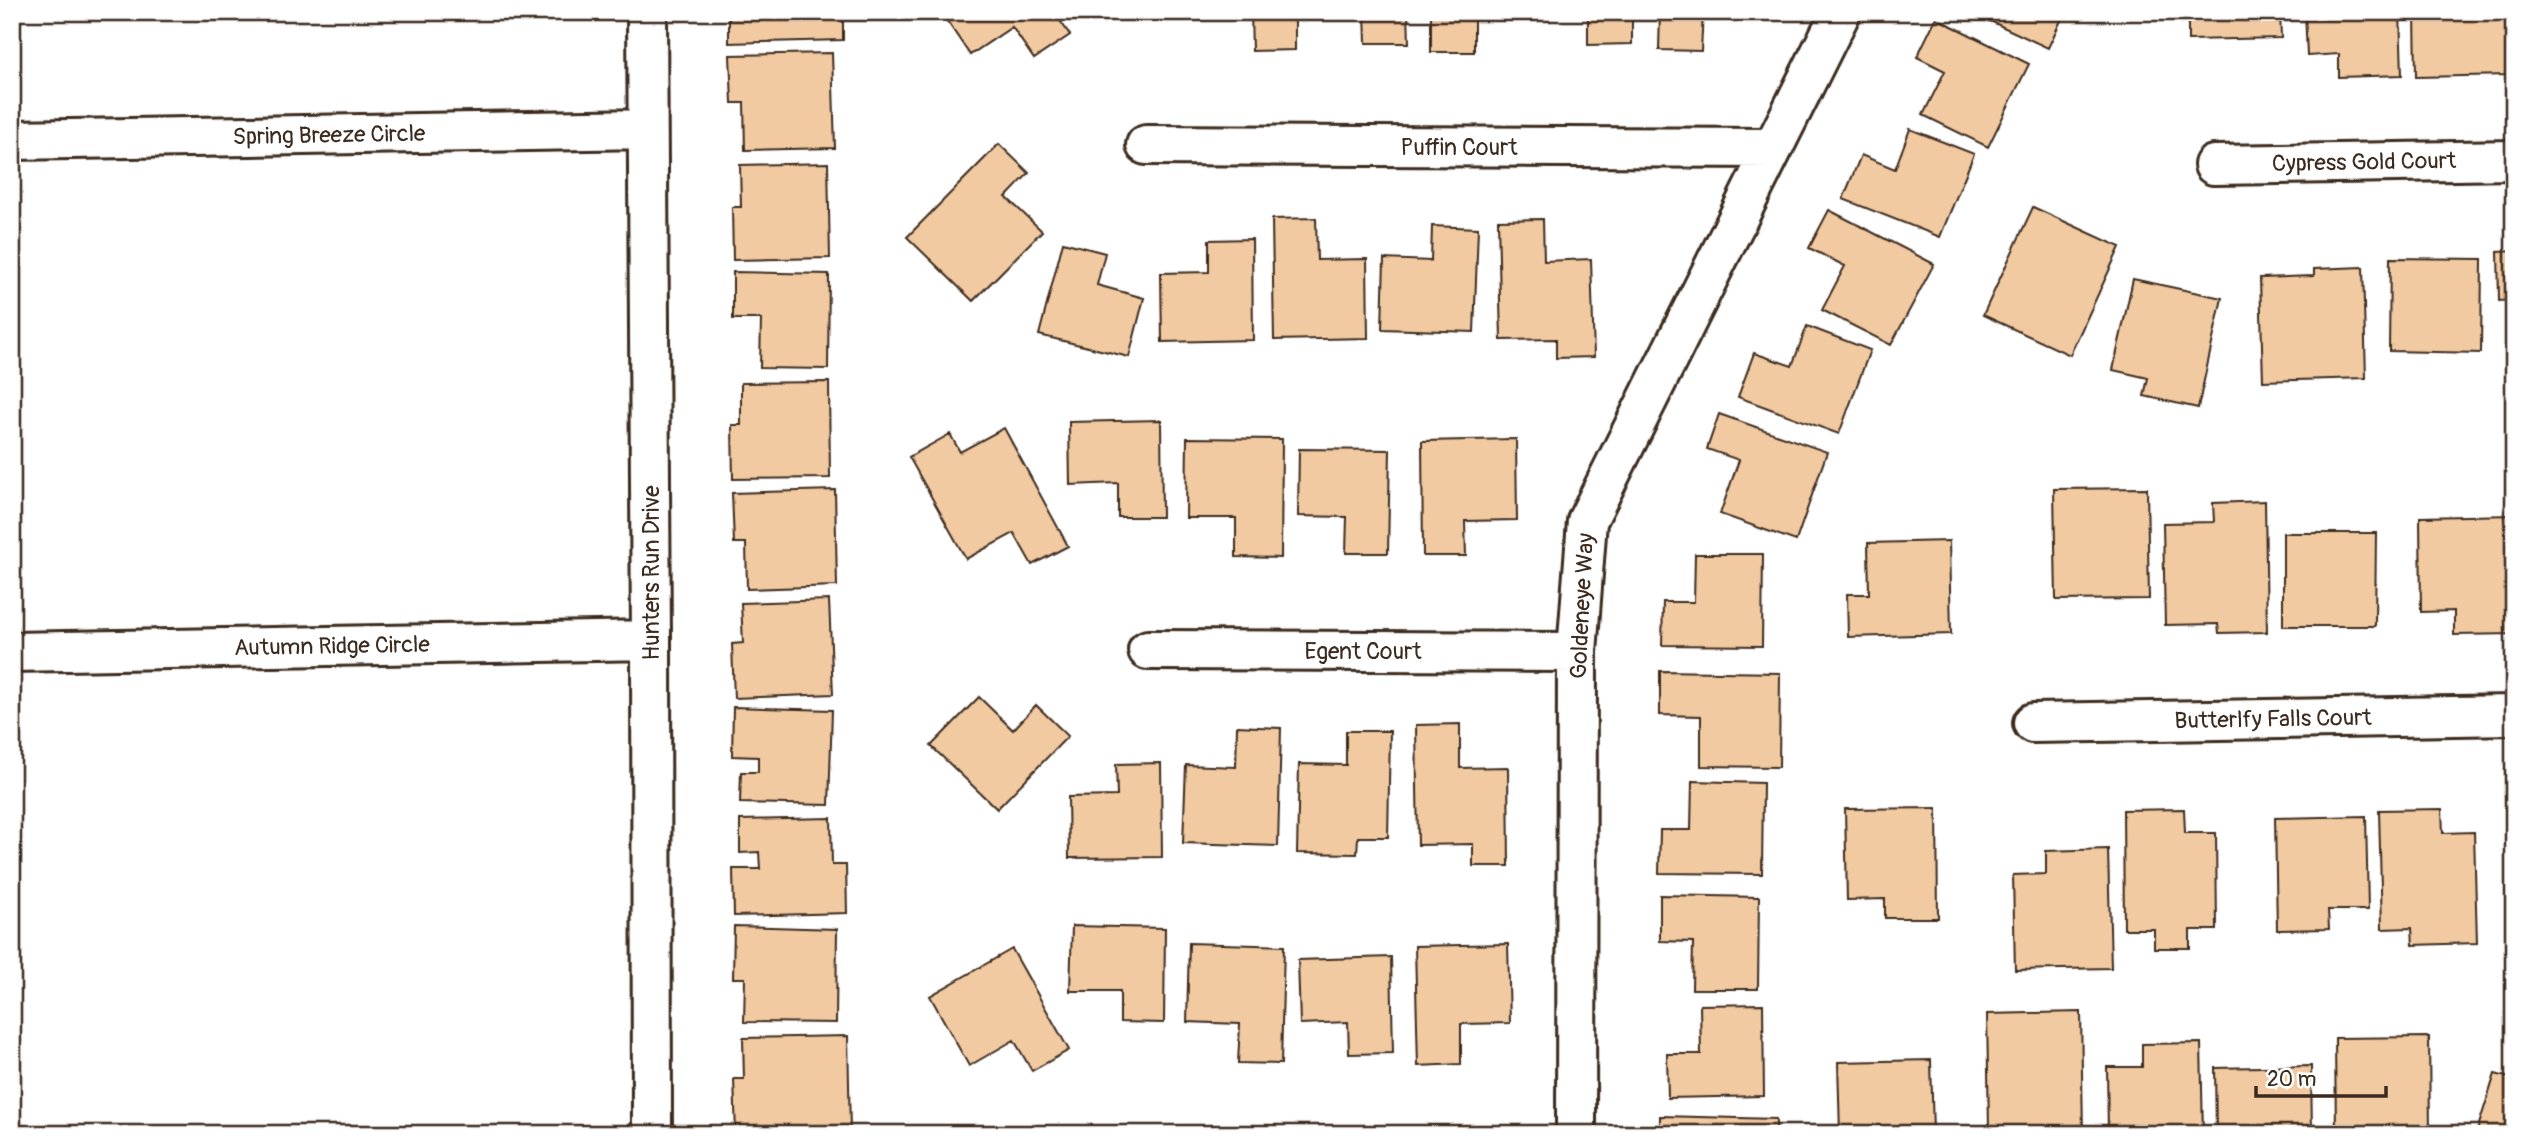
<svg xmlns="http://www.w3.org/2000/svg" width="2526" height="1146" font-family="Pangolin,sans-serif">
<rect width="100%" height="100%" fill="#fff"/>
<filter id="ink" filterUnits="userSpaceOnUse"><feTurbulence type="fractalNoise" baseFrequency=".0143" numOctaves="2"/><feDisplacementMap in="SourceGraphic" scale="14" xChannelSelector="R" yChannelSelector="G"/><feConvolveMatrix kernelMatrix="1 2 1 2 8 2 1 2 1" color-interpolation-filters="sRGB"/></filter>
<g filter="url(#ink)">
<path fill="#f2caa2" stroke="#3b2a1e" stroke-width="2" d="M729,12h114v28l-114,3z
M941,12h113l16,23 -36,24 -22,-32 -42,28z
M1090,12h47v3l-47,2z
M1251,12h44v38l-43,1z
M1365,12h43l1,31h-43z
M1431,12h43v40h-43z
M1588,12h44v32l-44,1z
M1660,12h43l-2,39 -42,-1z
M1971,12h94l-17,36z
M2188,12h92l1,26 -93,2z
M2305,12h95l2,63 -63,2v-23l-32,2z
M2415,12h94l1,63 -94,2z
M1936,18l93,46 -41,83 -65,-32 22,-44 -28,-14z
M832,53l3,95 -90,2 -1,-47h-12l-2,-48z
M1910,129l64,25 -34,83 -97,-38 18,-44 34,14z
M999,144l30,29 -23,24 36,34 -69,70 -66,-64z
M828,163l2,95 -97,2 -1,-53h9l-1,-42z
M2033,207l87,40 -50,108 -87,-40z
M1829,210l105,54 -43,81 -69,-35 23,-44 -36,-18z
M1316,218l1,42 50,-1 1,79 -94,2 -2,-121z
M1543,219l1,42 47,-2 3,98 -38,1v-19l-55,1 -3,-120z
M1432,226l46,2 -4,104 -92,-3 2,-70 47,2z
M1252,239l1,101 -91,2 -1,-69 48,-1v-32z
M1063,242l42,11 -8,32 47,13 -15,59 -90,-22z
M2514,250v50l-15,1 -1,-50z
M2390,258l92,1 -1,94 -92,-2z
M2363,267l3,111 -103,3 -3,-103 54,-2v-7z
M733,272l96,2 -1,95 -68,-1 1,-49h-28z
M2133,279l89,19 -24,110 -54,-12 4,-18 -35,-8z
M1807,326l63,24 -31,84 -101,-37 16,-44 38,13z
M829,382l1,96 -97,1 -1,-54h9v-42z
M1719,414l108,38 -31,89 -76,-27 19,-54 -32,-11z
M1161,420l1,97h-44v-34l-48,2 -1,-63z
M1004,428l64,118 -36,19 -18,-32 -48,26 -57,-102 41,-23 10,18z
M1187,438l95,1 -1,119 -45,-1v-39h-50z
M1516,439l1,81 -52,1 1,35h-43l-1,-115z
M1299,449l91,1 -2,103h-42l1,-36 -49,-1z
M2147,488l2,111 -93,1 -2,-111z
M835,490l2,96 -90,3 -1,-46h-12l-2,-50z
M2265,501l2,131 -48,1 -1,-9 -53,1 -2,-102 51,-1 -1,-19z
M2514,515v119l-60,1v-24l-33,1 -1,-95z
M2283,533h93l-1,93h-92z
M1949,541l2,93 -103,3 -1,-43h22l-1,-51z
M1695,554h68l-1,92 -100,-1 1,-43h31z
M829,600l4,94 -99,4 -2,-54 11,-1 -2,-40z
M1660,671l120,2 -1,94 -78,-1v-50l-41,-1z
M979,697l34,33 23,-25 32,31 -71,73 -66,-63z
M733,707l99,3 -3,95 -89,-2 1,-31h17v-15l-26,-1z
M1460,724v44l48,-1 1,99h-36v-22l-55,1 -2,-120z
M1237,726l44,2 -3,118 -95,-3 3,-78 50,2z
M1346,731h44l-2,106h-30l-1,17 -60,-1 2,-89 47,1z
M1161,763l1,94 -93,1 -1,-61 49,-1 -1,-32z
M1692,781l71,2 -1,91 -103,-1 1,-43h31z
M1937,808l1,110h-53v-19l-38,1 -2,-91z
M2184,809l1,24h31l1,97h-27v18h-36v-19h-30l-1,-119z
M2442,809l1,24 31,-1 3,111 -64,2 -1,-17 -30,1 -3,-119z
M2366,816l2,94h-40l1,19 -52,1 -2,-112z
M831,818l1,47h14l1,48 -113,3 -1,-47h27l-1,-17 -19,1v-33z
M2108,849l3,119 -96,2 -2,-95 33,-1v-23z
M1660,895l99,2 -1,92h-66l1,-47 -33,-1z
M734,926l103,3 -1,94 -92,-1 1,-44h-12z
M1072,926l93,2 -1,95 -44,-1v-31h-50z
M1189,943l95,3 -3,118 -43,-1 2,-39 -53,-2z
M1508,944l2,79 -49,1v40l-43,2 -3,-120z
M1012,949l57,101 -37,21 -18,-31 -45,26 -39,-70z
M1391,957l2,96 -44,1 -1,-32 -48,2 -2,-64z
M1763,1004l1,92 -96,2 -1,-44h34l-1,-49z
M2081,1012l2,122h-62l-1,-5h-31l-2,-115z
M848,1036l2,96 -114,2 -2,-55h10l-1,-41z
M2429,1037l1,97h-94l-1,-96z
M2201,1043l2,91h-95l-1,-67h35v-23z
M1931,1060l2,74h-93l-2,-72z
M2311,1066l1,68h-96l-1,-66z
M2495,1074l19,5v55h-38z
M1660,1116l116,3v15h-116z"/>
<g fill="none" stroke-linecap="round" stroke-linejoin="round">
<g stroke="#3b2a1e" stroke-width="44">
<path id="minor" d="M647,12l4,628 1,494
M12,140l635,-11
M1146,145l626,3
M2214,165l300,-5
M1148,650l429,2
M12,652l639,-12
M2033,723l481,-8
M1576,1134l1,-482 10,-131 254,-509"/>
</g>
<use href="#minor" stroke="#fff" stroke-width="38"/>
</g>
</g>
<g text-anchor="middle" dominant-baseline="central" stroke-width="5" stroke-linejoin="round" paint-order="stroke">
<g font-size="23" fill="#3b2a1e" stroke="#fff">
<text transform="translate(329 135) rotate(-1)">Spring Breeze Circle</text>
<text x="1459" y="147">Puffin Court</text>
<text transform="translate(2364 162) rotate(-1)">Cypress Gold Court</text>
<text transform="translate(651 573) rotate(-90)">Hunters Run Drive</text>
<text transform="translate(1582 606) rotate(-87)">Goldeneye Way</text>
<text transform="translate(332 646) rotate(-1)">Autumn Ridge Circle</text>
<text x="1363" y="651">Egent Court</text>
<text transform="translate(2273 719) rotate(-1)">Butterlfy Falls Court</text>
</g>
</g>
<rect width="2526" height="1146" fill="none" stroke="#fff" stroke-width="42"/>
<rect x="21" y="21" width="2484" height="1104" fill="none" stroke="#3b2a1e" stroke-width="2.5" filter="url(#ink)"/>
<path d="M2256 1086v10h130v-10" fill="none" stroke="#3b2a1e" stroke-width="3.5"/>
<text x="2267" y="1086" font-size="21" fill="#3b2a1e" stroke="#ffffff" stroke-width="5" paint-order="stroke">20 m</text>
</svg>
